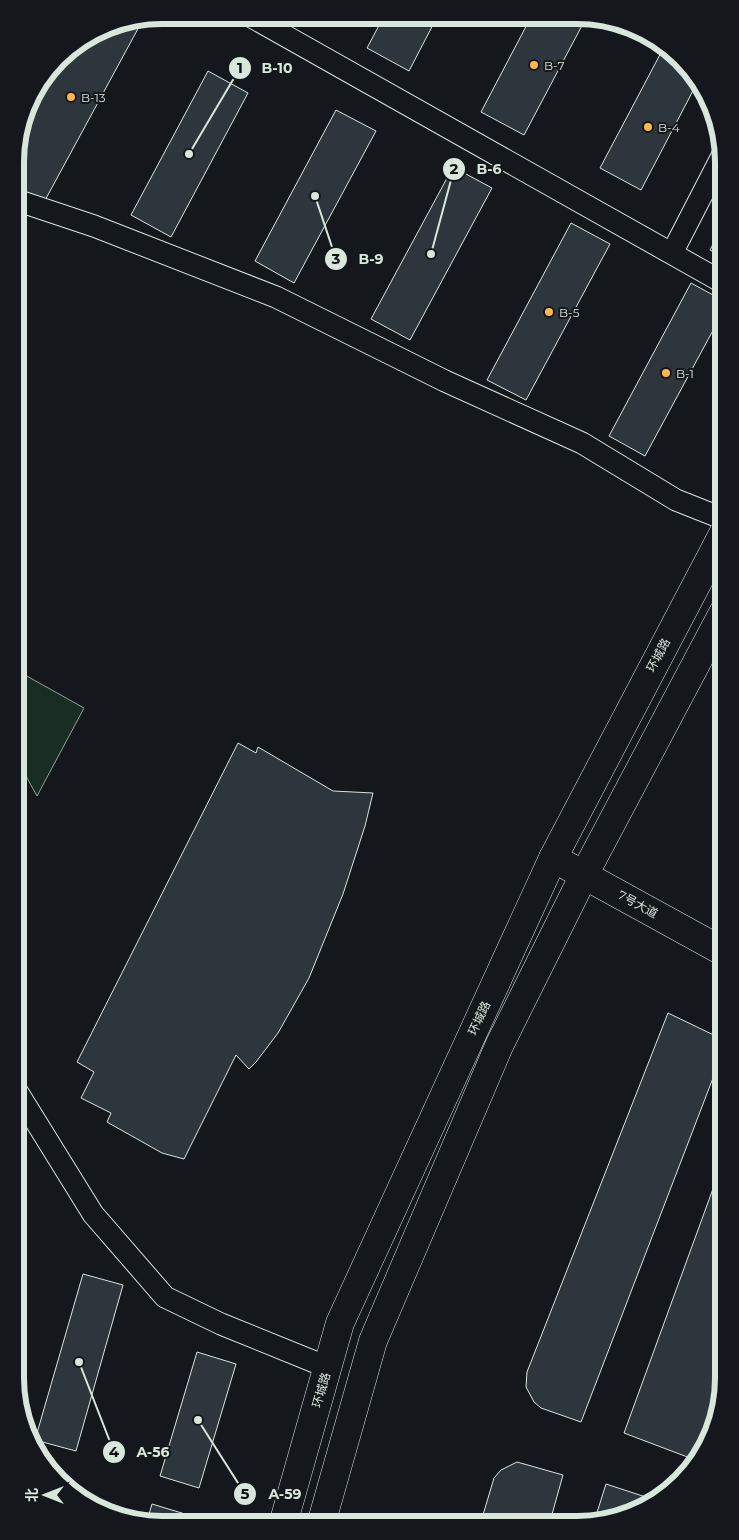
<svg xmlns="http://www.w3.org/2000/svg" width="739" height="1540" font-family="Montserrat,'Noto Sans SC',sans-serif">
<rect width="100%" height="100%" fill="#14181c"/>
<path fill="#1a2d24" stroke="#939e99" d="M16,670l68,38 -47,88 -21,-38z"/>
<path fill="#2c363c" stroke="#d8e6dc" d="M384,16l53,1 -28,54 -42,-23z
M531,17l55,1 -62,117 -43,-23z
M132,21l8,4 -97,179 -27,-15v-45l51,-93 39,-25z
M664,47l10,4 22,34 -55,105 -41,-22z
M208,71l40,22 -77,144 -40,-22z
M336,110l40,21 -82,152 -39,-22z
M453,167l39,21 -82,152 -39,-21z
M571,223l39,21 -84,156 -39,-20z
M724,223v35l-14,-8z
M691,283l33,18v9l-79,146 -36,-20z
M238,743l18,10 2,-6 75,44 40,2 -8,33 -22,68 -34,84 -31,55 -22,29 -7,7 -13,-14 -52,104 -22,-6 -55,-31 4,-9 -30,-15 13,-26 -17,-10z
M15,887l8,13 -8,4z
M668,1013l56,27v43l-11,-5 -132,344 -40,-14 -7,-6 -8,-15 1,-15z
M722,1164l2,1v223l-11,46 -15,27 -74,-28z
M83,1274l40,11 -47,166 -41,-11z
M197,1352l39,12 -37,124 -39,-12z
M517,1462l46,13 -14,50h-69l14,-47 7,-8z
M59,1479l10,3 -2,7h-2z
M606,1484l52,17 -34,16 -30,5z
M152,1504l43,13 -3,7h-46z"/>
<g fill="none" stroke-linecap="round" stroke-linejoin="round">
<g stroke="#d8e6dc" stroke-width="23">
<path id="street" d="M250,16l474,267
M16,200l78,26 182,71 169,84 137,62 94,57 48,19
M672,253l51,-99
M15,1088l78,126 72,83 56,27 106,43"/>
</g>
<g stroke="#d8e6dc" stroke-width="29">
<path id="secondary" d="M553,858l171,94"/>
</g>
<g stroke="#d8e6dc" stroke-width="29">
<path id="primary" d="M283,1524l57,-201 213,-465 171,-326
M321,1524l52,-183 126,-295 85,-171 140,-264"/>
</g>
<use href="#street" stroke="#14181c" stroke-width="21"/>
<use href="#secondary" stroke="#14181c" stroke-width="28"/>
<use href="#primary" stroke="#14181c" stroke-width="28"/>
</g>
<g fill="#ffb74d" stroke="#14181c" stroke-width="2">
<circle cx="534" cy="65" r="5"/>
<circle cx="71" cy="97" r="5"/>
<circle cx="648" cy="127" r="5"/>
<circle cx="549" cy="312" r="5"/>
<circle cx="666" cy="373" r="5"/>
</g>
<g text-anchor="middle" dominant-baseline="central" stroke-width="4" stroke-linejoin="round" paint-order="stroke">
<g font-size="12" fill="#d8e6dc" stroke="#14181c" text-anchor="start">
<text x="544" y="65">B-7</text>
<text x="81" y="97">B-13</text>
<text x="658" y="127">B-4</text>
<text x="559" y="312">B-5</text>
<text x="676" y="373">B-1</text>
</g>
<g font-size="12" fill="#d8e6dc" stroke="#14181c">
<text transform="translate(658 655) rotate(-62)">环城路</text>
<text transform="translate(638 904) rotate(29)">7号大道</text>
<text transform="translate(479 1018) rotate(-65)">环城路</text>
<text transform="translate(321 1390) rotate(-74)">环城路</text>
</g>
</g>
<path d="M0 0H739V1540H0ZM162 24H577A138 138 0 0 1 715 162V1378A138 138 0 0 1 577 1516H162A138 138 0 0 1 24 1378V162A138 138 0 0 1 162 24Z" fill="#14181c" fill-rule="evenodd"/>
<path fill="none" stroke="#d8e6dc" stroke-width="6" d="M162 24H577A138 138 0 0 1 715 162V1378A138 138 0 0 1 577 1516H162A138 138 0 0 1 24 1378V162A138 138 0 0 1 162 24Z"/>
<path fill="none" stroke="#d8e6dc" stroke-width="2" d="M189 154L240 68M431 254L454 169M315 196L336 259M79 1362L114 1452M198 1420L245 1494"/>
<g fill="#d8e6dc" stroke="#14181c" stroke-width="2">
<circle cx="189" cy="154" r="5"/>
<circle cx="431" cy="254" r="5"/>
<circle cx="315" cy="196" r="5"/>
<circle cx="79" cy="1362" r="5"/>
<circle cx="198" cy="1420" r="5"/>
<circle cx="240" cy="68" r="12"/>
<circle cx="454" cy="169" r="12"/>
<circle cx="336" cy="259" r="12"/>
<circle cx="114" cy="1452" r="12"/>
<circle cx="245" cy="1494" r="12"/>
</g>
<g font-size="15" text-anchor="middle" font-weight="bold" fill="#111">
<text x="240" y="73">1</text>
<text x="454" y="174">2</text>
<text x="336" y="264">3</text>
<text x="114" y="1457">4</text>
<text x="245" y="1499">5</text>
</g>
<g font-size="14" text-anchor="middle" font-weight="bold" fill="#d8e6dc" stroke="#14181c" stroke-width="4" stroke-linejoin="round" paint-order="stroke">
<text x="277" y="73">B-10</text>
<text x="489" y="174">B-6</text>
<text x="371" y="264">B-9</text>
<text x="153" y="1457">A-56</text>
<text x="285" y="1499">A-59</text>
</g>
<g transform="translate(45 1495) rotate(270)" stroke="#14181c" stroke-width="4" paint-order="stroke">
<path d="M0-4L9 19L0 12L-9 19Z" fill="#d8e6dc"/>
<text y="-8" font-size="14" font-weight="bold" text-anchor="middle" fill="#d8e6dc">北</text>
</g>
</svg>
